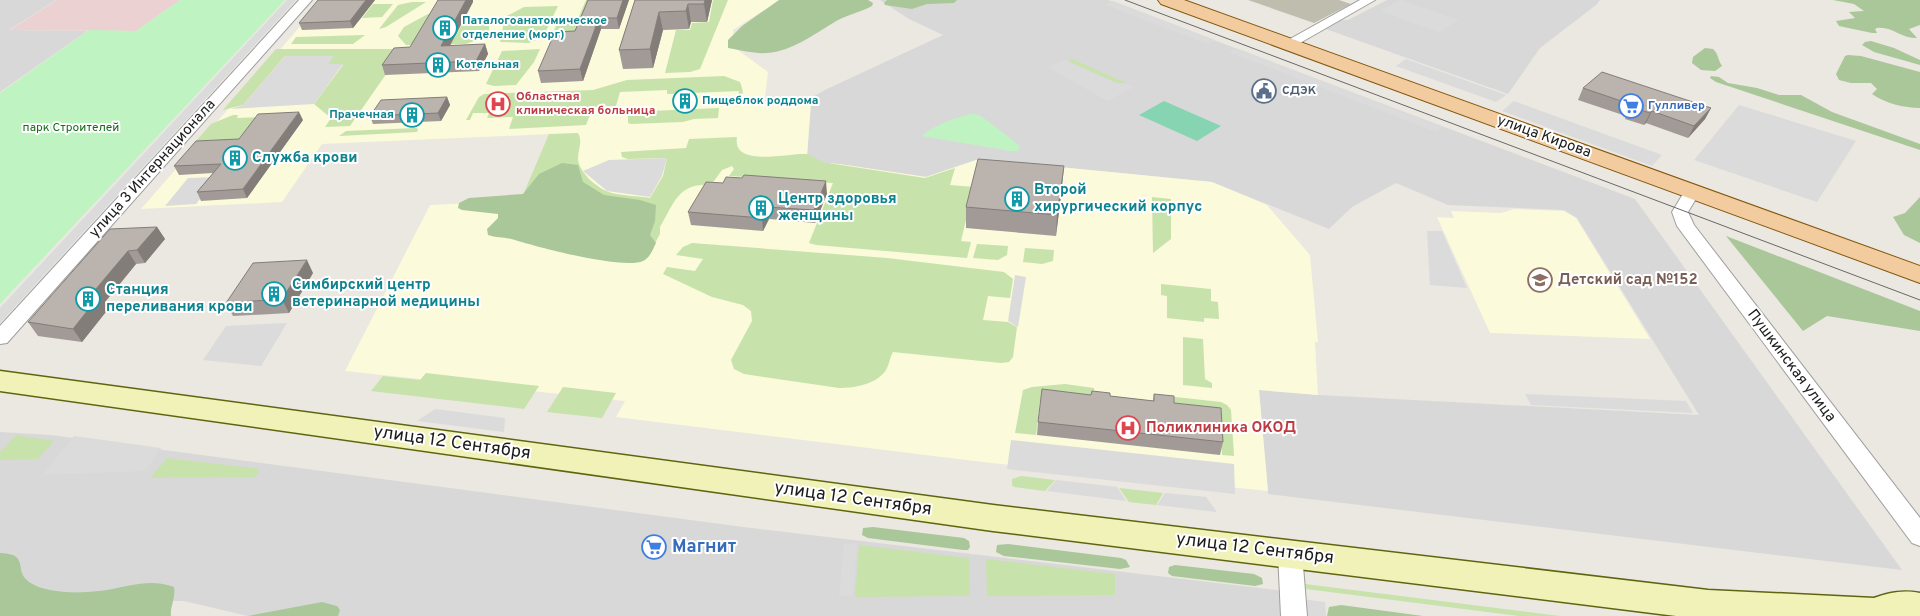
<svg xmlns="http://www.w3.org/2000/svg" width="1920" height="616" font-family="Overpass,sans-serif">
<rect width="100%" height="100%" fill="#ebe7e1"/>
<path fill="#d9d8d8" d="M0,0h56l-47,30 78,1 -87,61z
M880,0h228l527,199 267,371 -634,-76 -9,-104 60,5 380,20 -122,-197 -13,-8 -116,-5 -52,-22 -44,24 -23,22 -117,-47 -233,-23 -53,18 -87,-13 -24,-2 -8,-6 4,-53 -4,-3 20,-11 116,-54 -34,-16z
M1387,0h213l-4,5 -56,43 -32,46 -185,-66 16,-8h9z
M0,432l51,3 692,92 550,65 1,24h-1046l-64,-15 -184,-2z"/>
<path fill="#ebd1d1" d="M57,0h123l-44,31 -126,-1z"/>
<path fill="#fbfada" d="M323,0h466l-23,9 -33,21 2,18 33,24 -4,33 47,-2 -4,53 8,6 24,2 87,13 53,-18 233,23 55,23 43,50 8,87h-3l3,53 -59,-5 9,101 -277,-28 -375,-46 9,-16 -280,-30 85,-166 98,-5 25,-66 -231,10 -40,58 -141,7z
M1514,209l50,2 12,7 74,121 -160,-6 -53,-116 17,1 -3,-7 50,2z"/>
<path fill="#bfbeae" d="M1248,0h91l12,4 -37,19z"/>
<path fill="#c8e2ab" d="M586,0h8l-9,33 -33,2 6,-14h19z
M713,0h15l-28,69 -10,3 -25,1 11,-43h14l2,-7 17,-1z
M412,2h14l-40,25 -7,2 19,-24z
M373,4h20l-11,13 -20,1z
M558,6l-15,31 -14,6 -29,-1 5,-25 19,-10z
M428,14h10l-14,25 31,-2 10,-18 25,1 -2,16 -22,8 -60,1 -8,-9 6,-9z
M365,35l-12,9h-62l5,-7z
M276,49h186l-64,8 -48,69 -25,1 6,-9 -17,-14 29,-39 -16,-1 6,-7 -48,-1 -42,49 -20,5z
M540,49l-6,13 -18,23 -22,1 -8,-2 16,-33z
M1070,58l58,26 -13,-2 -45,-20z
M724,76l16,6c3,7 6,20 -3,25l2,-16 -72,3v-4l-47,2 -4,14 -23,1 -7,18 -77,4 4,-12 -26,1 2,-5h-16l-3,7h-4l13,-23 5,-3 109,-4 34,-10z
M719,108l-1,10 -24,1 -11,3 -52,2 -3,-1v-11z
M233,115h5l-1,3 25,-1 -20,24 -17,7 -37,2 23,-26z
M416,128l2,1 -1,3 -78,4 7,-5z
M578,133c5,9 0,16 0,26 1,14 21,31 34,34 12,3 26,3 38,5l13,-22 4,-18 -39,1 -6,-2 -1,-5 65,-4 3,-9 48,-2c-5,31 49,16 68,17 6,0 12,5 17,8l103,16 30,-10 -5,17 24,2 -13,54 10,1 -4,16 -151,-13 -7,-2 24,-60 -104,-7 5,-7 -2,-3 -10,4 -11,15c-33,-2 -36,17 -51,42v7l-6,11 -131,-50 26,-61z
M1152,197l19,2v40l-18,14z
M692,243l195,15 117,14 9,7 -3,19 -22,-2 -5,24 25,2 9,5 -4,30 -4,5 -8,1 -108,-11c-3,5 -4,13 -7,18 -9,14 -31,18 -47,18l-95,-14 -10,-5 -3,-9 21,-39 -1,-10 -8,-6 -31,-8 -49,-23 4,-7 28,4 8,-12 -27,-4 7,-8z
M977,244l31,2 -1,9 -9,5 -25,-2z
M1025,248l29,2 -1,11 -11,3 -19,-2z
M1161,284l50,5v12l7,1 1,17 -15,-1v4l-37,-4v-22l-6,-1z
M1183,337l20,2 2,40 7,4v5l-29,-3z
M426,373l113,13 -15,23 -153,-18 12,-15 37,4z
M1065,384l29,4 -1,15 -53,-2 -4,34 -21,-2 8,-43 9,-3z
M563,387l53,6 -14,25 -55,-6z
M1157,395l64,7 6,3 4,5 3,46 -12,-1 -2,-36 -48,-5z
M16,435l38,6 -16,18 -38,1v-8z
M167,458l93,11 -5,8 -105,1z
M1021,476l34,4 -10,11 -31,-4 -2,-2v-6z
M1119,488l44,5 -7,12 -27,-3z
M859,545l110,13 1,38 -115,1z
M986,559l129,15v21l-128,1z
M1305,584l255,32h-41l-213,-27z"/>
<path fill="#a9c799" d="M779,0h89l5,3 -1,3c-13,7 -27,9 -39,17 -20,12 -41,28 -66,30 -12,1 -27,-3 -39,-5v-8l14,-14z
M887,0h70l-3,3 -27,1 -15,5 -27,-4 -1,-2z
M1833,0h87v25l-11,4 8,9c-15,1 -25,-12 -40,-10l-2,1 2,4h-5l-33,-7 -3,-5 19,-3 -6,-6 15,-1 -10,-7z
M1871,41l23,7 26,12v5l-46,-13 -12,-7 3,-3z
M1705,48l8,1c5,4 5,11 9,17l-7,5 -14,-1 -9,-7 1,-6z
M1848,55l13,1 59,16v36c-16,0 -35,-5 -48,-14l5,-5 -6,-6h-20l-12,-3 -3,-6 9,-18z
M1711,76l8,1 9,6 29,5 22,7h22l31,17 88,32v6l-204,-68 -6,-4z
M562,163l16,2 5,17 21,13 36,5 16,5 -1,16 -5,14 6,8c-3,6 -6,15 -13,18 -19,9 -106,-14 -128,-21 -9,-3 -18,-2 -27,-5l-1,-6 11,-11v-4l-36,-4 -4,-2 1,-5 10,-5 54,-4 16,-20z
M1920,197v46l-16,-8 -11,-18 12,-4z
M1726,236l194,75v20l-93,-15 -24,15z
M873,527l91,11 5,3 1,6 -2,3h-5l-95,-12 -6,-3 1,-7z
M1008,544l113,14 5,2 4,7 -10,2 -116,-13 -8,-4 1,-7z
M0,553c4,0 11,1 15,3 6,4 5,11 7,17 3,10 18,15 28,17 15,3 33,3 49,1 26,-3 50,-14 75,-4 2,11 -4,19 -3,29h-171z
M1175,565l79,9 8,4 1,6 -8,2 -83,-10 -4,-3 1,-6z
M322,602l15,4 3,4 -2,6h-90z
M1341,605l82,11h-96l2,-9z"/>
<path fill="#c0f3c2" d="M180,0h105l-285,304v-211l89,-63 47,1z
M974,114l7,2 38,29 1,3 -3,3h-6l-89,-15c6,-8 41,-22 52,-22z"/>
<path fill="#86d4b2" d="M1164,101l57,25 -24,15 -58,-26z"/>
<path fill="#dbdbdb" d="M287,0h9l-296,323v-15z
M1400,0l59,20 -20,12 -59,-21z
M1113,1l102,39 -7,4 -103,-39z
M1236,48l206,79 -6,5 -207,-80z
M285,56h49l-6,8h15l-29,40 -83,5 12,-4z
M1406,59l100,36 -10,7 -100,-36z
M1064,60l52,23 12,1 6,3 -27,14 -59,-34z
M1514,101l148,54 -10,11 -150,-55z
M1739,105l117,36 -39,61 -123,-42z
M667,158l-5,18 -12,21 -43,-6 -24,-20 26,-11z
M218,177l-22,27 -31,2 23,-28z
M1427,231h15l25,57 -37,-3z
M1015,275l11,2 -8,50 -10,-6z
M287,323l-26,43 -58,-6 23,-34z
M1525,394l161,7 7,12 -162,-8z
M435,409l70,9 -1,14 -87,-11z
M74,436l87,12 -16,23 -103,4z
M1011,440l223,24 1,30 -228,-25z
M1056,480l61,7 9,14 -79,-10z
M1165,493l41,4 11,15 -60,-7z
M844,543l13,2 -4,51h-14z
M1302,599l23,3 1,14h-23z"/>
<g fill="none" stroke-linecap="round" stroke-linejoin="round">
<g stroke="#9f9f9f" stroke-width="2">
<path id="street" d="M299,0h13l-305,343 -7,1v-18z
M1360,0h15l-82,47 -5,1 -7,-4z
M1692,187l6,2 2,3 -12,20 6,13 226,293v28l-8,-3 -235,-317 -5,-14 14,-23z
M1290,543l8,3 4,7 5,63h-26l-3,-63 4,-7z"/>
</g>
<g stroke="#5f650f" stroke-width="3">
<path id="secondary" d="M0,371l993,134 715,85 166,8c16,-6 29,-8 46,-5v23h-244l-683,-85 -993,-140z"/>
</g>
<g stroke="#83580e" stroke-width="2">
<path id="primary" d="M1158,0h26l736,266v17l-759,-279z"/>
</g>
<use href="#street" fill="#fff" fill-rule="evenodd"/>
<use href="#secondary" fill="#f1f2b8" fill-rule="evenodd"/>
<use href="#primary" fill="#f2cb9f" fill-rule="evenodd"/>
<path stroke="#696969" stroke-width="1" d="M1125,0l795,300"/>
</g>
<path fill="#a19a96" d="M375,0l-22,28 -51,2 -3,-7z
M588,0h41l-10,29h-18l-18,52 -42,2 -3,-12 37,-40z
M635,0h77l-5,22h-16l-2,7 -26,1 -10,38 -30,1 -4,-19z
M473,2l-23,44 35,-2 3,10 -9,17 -94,4 -3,-10 28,-18z
M1583,88l128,20 -6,11 -17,19 -42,-15 -2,2 -19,-6 1,-3 -48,-16z
M447,97l3,8 -9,16 -68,3 -3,-8z
M303,120l-56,78 -46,3 -4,-9 16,-19 -34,2 -5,-9 65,-27z
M1062,187l-6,49 -90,-8v-21z
M827,194l-12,29 -46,-4 -6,12 -72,-6 -3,-13z
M157,227l8,12 -20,24 -9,1 -31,38 4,6 -27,34 -44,-6 -10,-14z
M313,273l-24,40 -56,3 -7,-13z
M1154,394l20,9 49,39 -3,13 -183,-20 1,-13 72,-26 43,5z"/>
<path fill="#837d7a" d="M366,0h9l-22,28 -3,-7z
M466,0h7v2l-29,54 -3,-10z
M623,0h6l-10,29 -2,-11z
M705,0h7l-5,22 -3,-18z
M688,4l3,18 -2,7 -3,-18z
M659,12l4,18 -10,38 -3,-19z
M599,18l2,11 -18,52 -3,-12z
M485,44l3,10 -9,17 -3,-10z
M447,97l3,8 -9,16 -3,-8z
M1711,108l-6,11 -17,19 6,-12z
M1652,111l-6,12 -2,2 6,-12z
M299,112l4,8 -56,78 -4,-9z
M1064,166l-2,21 -6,49 1,-21z
M826,181l1,13 -12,29 -1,-13z
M767,207l2,12 -6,12 -1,-13z
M157,227l8,12 -20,24 -8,-13z
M128,251l8,13 -31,38 4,6 -27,34 -9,-13 17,-33z
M307,260l6,13 -24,40 -7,-14z"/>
<path fill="#bbb3ae" stroke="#837d7a" d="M318,0h48l-16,21 -51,2z
M438,0h28l-25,46 44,-2 -9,17 -94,4 12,-17 16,-1z
M588,0h35l-6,18h-18l-19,51 -42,2 17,-39 20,-1z
M635,0h70l-1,4h-16l-2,7 -27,1 -9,37 -31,1z
M1602,72l109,36 -17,18 -42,-15 -2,2 -19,-6 2,-2 -50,-17z
M447,97l-9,16 -68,3 11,-16z
M299,112l-56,77 -46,3 24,-28 -47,2 22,-25 43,-2 19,-25z
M978,159l86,7 -7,49 -91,-8z
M744,175l82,6 -12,29 -47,-3 -5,11 -74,-6 18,-30 17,1 3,-6 16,1z
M157,227l-20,23 -9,1 -38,45 10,-1 -27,34 -45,-7 82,-93z
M307,260l-25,39 -56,4 27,-40z
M1042,389l49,6 1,-4 18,2v3l44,5v-7l20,2v7l47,5 2,34 -185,-20z"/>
<defs>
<g id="building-ring" transform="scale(1.25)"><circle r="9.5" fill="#fff" stroke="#0f9aa8" stroke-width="1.5"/><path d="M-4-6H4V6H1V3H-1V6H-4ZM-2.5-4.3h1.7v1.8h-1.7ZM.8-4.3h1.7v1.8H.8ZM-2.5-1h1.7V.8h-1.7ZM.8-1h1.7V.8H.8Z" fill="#0f9aa8"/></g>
<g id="civic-ring" transform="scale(1.25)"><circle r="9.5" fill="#fff" stroke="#5c6f8a" stroke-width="1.5"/><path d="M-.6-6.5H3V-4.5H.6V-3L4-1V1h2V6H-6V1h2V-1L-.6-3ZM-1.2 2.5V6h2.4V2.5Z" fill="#5c6f8a"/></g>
<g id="hospital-ring" transform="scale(1.25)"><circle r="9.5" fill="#fff" stroke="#e0444e" stroke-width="1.5"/><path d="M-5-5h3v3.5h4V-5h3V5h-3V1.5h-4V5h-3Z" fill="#e0444e"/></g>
<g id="supermarket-ring" transform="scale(1.25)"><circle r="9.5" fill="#fff" stroke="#3f7fe0" stroke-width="1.5"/><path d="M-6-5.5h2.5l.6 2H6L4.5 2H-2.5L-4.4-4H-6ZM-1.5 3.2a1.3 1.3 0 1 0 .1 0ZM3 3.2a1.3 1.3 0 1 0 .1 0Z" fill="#3f7fe0"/></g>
<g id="school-ring" transform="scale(1.25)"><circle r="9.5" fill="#fff" stroke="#8d6e63" stroke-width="1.5"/><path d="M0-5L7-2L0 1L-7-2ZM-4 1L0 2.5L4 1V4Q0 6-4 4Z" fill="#8d6e63"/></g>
</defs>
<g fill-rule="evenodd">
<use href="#building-ring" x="445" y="28"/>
<use href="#building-ring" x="438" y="65"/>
<use href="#civic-ring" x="1264" y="91"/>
<use href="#building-ring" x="685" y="101"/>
<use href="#hospital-ring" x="498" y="104"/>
<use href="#supermarket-ring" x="1631" y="106"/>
<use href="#building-ring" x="412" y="115"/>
<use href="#building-ring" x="235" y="158"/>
<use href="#building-ring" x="1017" y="199"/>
<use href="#building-ring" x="761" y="208"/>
<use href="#school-ring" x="1540" y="280"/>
<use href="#building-ring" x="274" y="294"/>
<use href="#building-ring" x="88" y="299"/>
<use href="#hospital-ring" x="1128" y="428"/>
<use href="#supermarket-ring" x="654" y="547"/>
</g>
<g text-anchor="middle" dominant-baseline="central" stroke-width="4" stroke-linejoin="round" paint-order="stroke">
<g font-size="12" font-weight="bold" fill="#0d838f" stroke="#fff" text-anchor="start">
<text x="462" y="21">Паталогоанатомическое<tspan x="462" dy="14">отделение (морг)</tspan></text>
<text x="456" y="65">Котельная</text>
<text x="702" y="101">Пищеблок роддома</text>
<text x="394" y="115" text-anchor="end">Прачечная</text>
</g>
<g font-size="12" font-weight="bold" fill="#4e5e75" stroke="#fff" text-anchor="start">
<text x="1282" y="91">СДЭК</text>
</g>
<g font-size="12" font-weight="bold" fill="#be3a42" stroke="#fff" text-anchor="start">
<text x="516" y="97">Областная<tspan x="516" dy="14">клиническая больница</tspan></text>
</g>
<g font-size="12" font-weight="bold" fill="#366cbe" stroke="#fff" text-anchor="start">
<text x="1648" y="106">Гулливер</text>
</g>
<g font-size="12" fill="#156c19" stroke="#fff">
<text x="71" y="128">парк Строителей</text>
</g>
<g font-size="15" fill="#1b1b1b" stroke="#fff">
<text transform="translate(1544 137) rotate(20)">улица Кирова</text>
<text transform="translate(153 169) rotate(-48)">улица 3 Интернационала</text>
<text transform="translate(1791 366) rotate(53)">Пушкинская улица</text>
</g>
<g font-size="15" font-weight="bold" fill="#0d838f" stroke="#fff" text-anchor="start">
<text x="252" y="158">Служба крови</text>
<text x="1034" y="190">Второй<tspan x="1034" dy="17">хирургический корпус</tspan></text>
<text x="778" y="199">Центр здоровья<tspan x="778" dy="17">женщины</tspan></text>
<text x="292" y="285">Симбирский центр<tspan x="292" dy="17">ветеринарной медицины</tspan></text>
<text x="106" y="290">Станция<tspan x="106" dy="17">переливания крови</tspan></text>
</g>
<g font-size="15" font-weight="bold" fill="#785e54" stroke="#fff" text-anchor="start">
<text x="1558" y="280">Детский сад №152</text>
</g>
<g font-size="15" font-weight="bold" fill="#be3a42" stroke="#fff" text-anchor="start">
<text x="1146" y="428">Поликлиника ОКОД</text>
</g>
<g font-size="18" fill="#1b1b1b" stroke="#fff">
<text transform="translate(452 443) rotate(8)">улица 12 Сентября</text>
<text transform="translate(853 499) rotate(8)">улица 12 Сентября</text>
<text transform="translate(1255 549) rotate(7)">улица 12 Сентября</text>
</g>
<g font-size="18" font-weight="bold" fill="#366cbe" stroke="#fff" text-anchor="start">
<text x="672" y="547">Магнит</text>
</g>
</g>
</svg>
